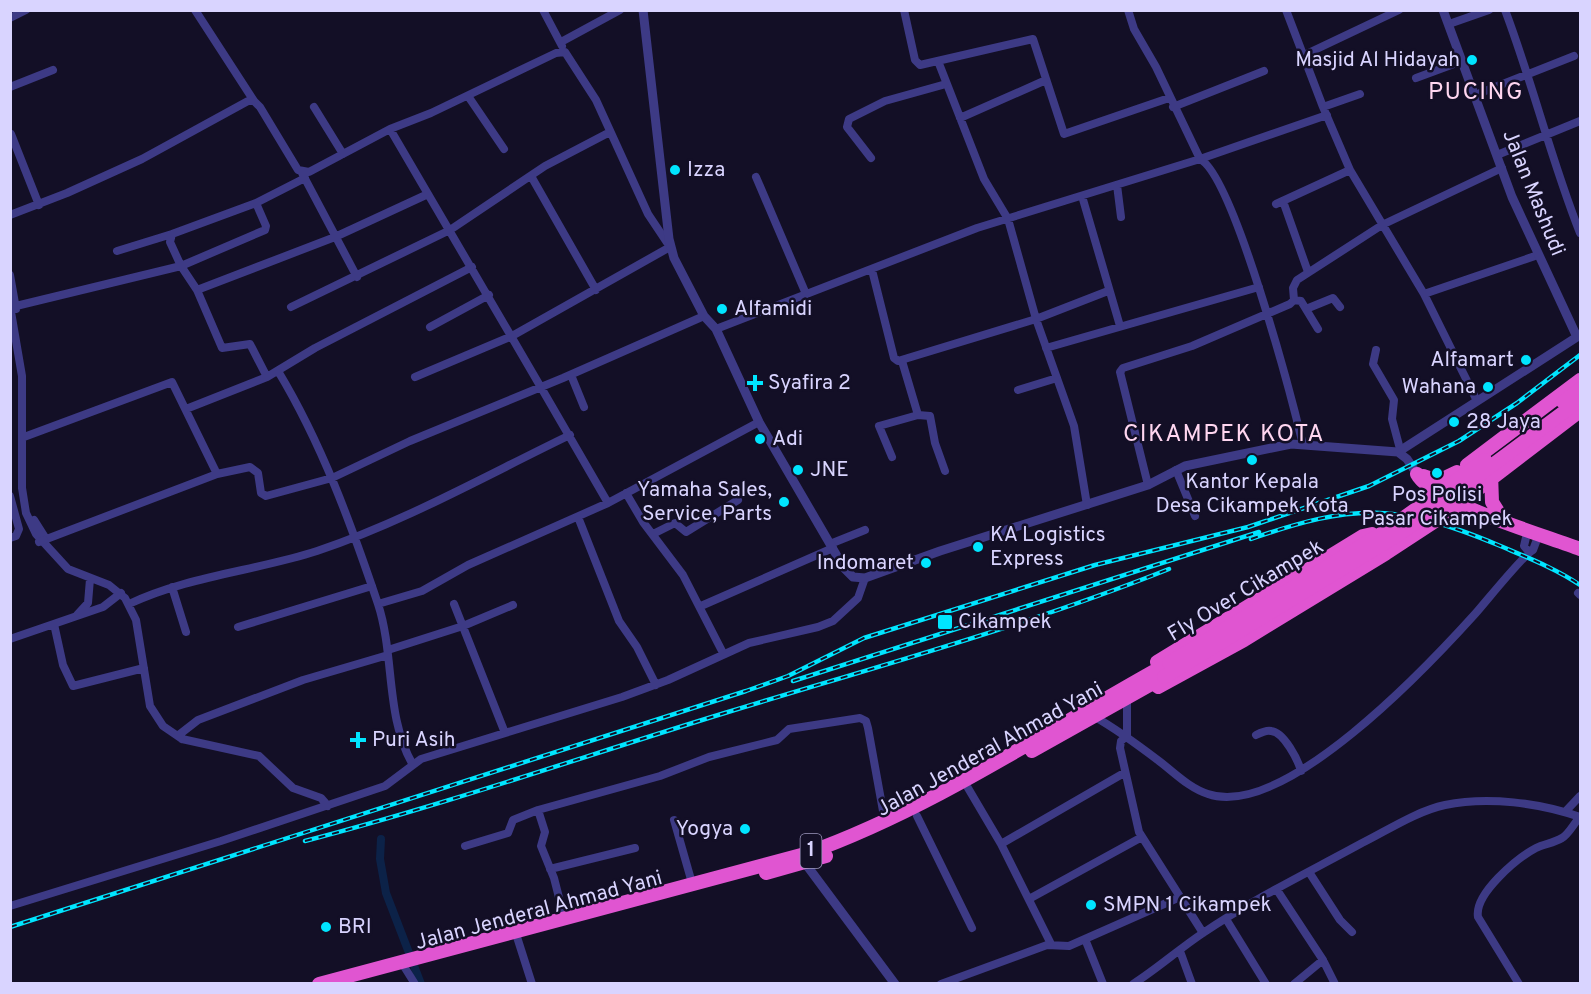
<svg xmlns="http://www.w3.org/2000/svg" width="1591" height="994" font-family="Overpass,sans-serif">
<rect width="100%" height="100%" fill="#130f26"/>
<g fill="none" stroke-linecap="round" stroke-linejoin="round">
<path stroke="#0c2248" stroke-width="8" d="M381,839l-1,20 6,34 35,91"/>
<path stroke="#3d3a85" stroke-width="8" d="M195,10l59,91
M543,10l19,36
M904,10l11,50 5,5 113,-26 31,95 105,-36
M1128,10l6,19 22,38 44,92 127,-44
M1286,10l37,97 27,63 74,124 53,107
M1505,10c28,74 46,150 75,223
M10,18l16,-8
M1449,24l40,-14
M561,42l59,-32
M1302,56l97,-46
M938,61l46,118 24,40 28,100 38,107 13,79
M1416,78l46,-17
M10,87l43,-17
M1475,95l99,-39
M468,96l36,53
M314,107l29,47
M1173,107l91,-36
M1323,107l37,-13
M960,118l86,-38
M390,129c73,125 146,249 218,374
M11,134l28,71
M1497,155l83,-34
M871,158l-24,-31 2,-8 36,-18 61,-17
M302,173l55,104
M531,176l65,114
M756,177l50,117
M1117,185l4,32
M1082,196l38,130
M1283,201l25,71
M256,203l10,23 -1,4 -84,36 -11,-24 2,-8 84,-31 49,-25
M1276,204l74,-34
M10,215l57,-22 75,-34 106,-58h6l6,6 38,63 11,2 81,-43 41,-16 125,-60 9,-1 31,48 52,114 22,33 -158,89 -97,41
M117,251l55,-17
M872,270l22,88 4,3 138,-42 72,-28
M10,275l6,34
M197,290l138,-53 93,-43
M1424,294l114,-39
M1294,300l7,1 17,28
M10,306l12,70v112l4,25 10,21 32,35 41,16 16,13 11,22 14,86 13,20 19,13 77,17 34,32 28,10 7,8
M16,306l165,-40 16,24 25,58 28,-4 17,33
M291,307l159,-77 95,-64 65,-34
M1306,309l27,-11 7,9
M430,327l59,-32
M716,329l261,-101 223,-69c34,18 92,240 103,286
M1046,348l213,-61
M1376,350l-3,14 21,36 -2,19 8,30
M278,371c44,73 73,153 100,233 17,52 7,113 35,161
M571,375l13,32
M1018,390l39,-12
M186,409l81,-32 48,-29 157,-81
M918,415l12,1 5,27 10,28
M24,437l148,-55 45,92
M892,457l-13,-31 39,-11 -16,-54
M1176,470l19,46
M1148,485l-28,-113 3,-4 69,-22 98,-42 4,-4 -1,-12 4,-8 85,-55 120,-57
M626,493l17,29 40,53 40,78
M10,496l9,33 -3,7 -6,2
M578,517l41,104 18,26 19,38
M34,520l12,19
M1528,529l-4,17 5,6
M653,534l22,-11 11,9 52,-32
M44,540l173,-66 33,-7 8,6 3,20 5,3 66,-18 78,-37 153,-63 141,-62
M830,544l35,-14
M172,587l14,45
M1578,593l2,2
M129,604c59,-28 126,-33 188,-53 87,-29 170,-76 253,-116
M378,604l44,-13 46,-26 140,-62 151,-81
M454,604l51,129
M701,606l132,-58
M77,615l11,-12 2,-24
M54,624l9,41 10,21 71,-18
M238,627l134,-41
M10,639l93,-32 18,-14
M388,650l75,-24 50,-21
M1127,698v38l-6,5 -1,7 19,84 64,101
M1095,717c23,13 43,28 64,44 16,12 30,27 49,33 76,26 220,-128 267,-180 10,-11 49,-60 58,-64l6,-16
M1256,735c4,-2 11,-5 15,-4 13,1 27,29 30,40
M182,739l-2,-5 18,-14 105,-40 85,-25
M968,788l33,56 50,100
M538,810l7,22 -4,14 13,32 10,39
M1565,812l15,-16
M917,816l55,112
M674,820l18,63
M1001,844l123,-71
M465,846l43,-13 5,-13 25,-10 122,-34 49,-19 68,-17 12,-11 71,-11 6,3 2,7 17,94
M550,869l85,-21
M1309,872l31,48 12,12
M1277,890l46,70 12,24
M1029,899l113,-62
M10,906l211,-65 164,-55 36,-27 201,-62 46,-17 81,-37 69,-16 15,-6 25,-23 7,-20
M1226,919l40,65
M517,937l15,47
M1085,939l18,45
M1180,951l12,33
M405,968l10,16
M941,984l106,-39 22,1 111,-49
M1133,984c25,-16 46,-35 70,-51 50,-34 106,-61 159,-90 26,-13 55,-32 83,-38 43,-9 95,-2 135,12
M1294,984l29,-24
M1519,984l-41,-67c-4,-23 39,-59 58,-69 8,-4 18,-5 26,-10 7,-4 12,-15 18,-21"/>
<path stroke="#3d3a85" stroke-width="9" d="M643,10l26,229 5,19 30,58 12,13 43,93 85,146 9,9 12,1 75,-27 208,-66 37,-19 106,-22 107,8 9,7 10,15
M1398,452l179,-115 -65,-140 -69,-187
M805,857v6l90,121"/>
<path stroke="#e055d1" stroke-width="14" d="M1467,465l113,-85
M1491,473l1,29 12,19
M1417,474c15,29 130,62 163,75
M1423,476l15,5 19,-9
M1385,554l55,-36 140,-107
M1157,662l206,-126 9,-2 12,8 1,12 -141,86 -86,47
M1032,751l132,-74
M766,873l60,-17
M319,984l486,-130c129,-46 244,-125 364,-191"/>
<g stroke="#00e5ff" stroke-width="4.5">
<path id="rail" d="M1251,539c103,-36 146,-36 247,6 28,12 57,23 82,40
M793,681l466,-149
M305,841c143,-37 282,-86 423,-129 147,-45 298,-86 441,-143
M10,927l736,-236 42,-15 76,-38 231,-73 153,-38 121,-41 90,-45 58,-38 63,-48"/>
</g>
<use href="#rail" stroke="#130f26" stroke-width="2" stroke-dasharray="7" stroke-linecap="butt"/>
<path stroke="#3d3a85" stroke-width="8" d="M39,542l5,-2"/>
<path stroke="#e055d1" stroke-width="14" d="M1563,402l17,-13
M1169,663l212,-129 104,-74
M1164,677l237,-144 179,-133"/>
</g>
<g fill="#00e5ff" stroke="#130f26" stroke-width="2">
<circle cx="1472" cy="60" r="6"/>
<circle cx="675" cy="170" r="6"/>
<circle cx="722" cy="309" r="6"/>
<circle cx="1526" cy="360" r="6"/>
<path d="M752 374h6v6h6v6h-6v6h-6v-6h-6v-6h6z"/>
<circle cx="1488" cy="387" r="6"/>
<circle cx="1454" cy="422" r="6"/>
<circle cx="760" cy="439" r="6"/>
<circle cx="1252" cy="460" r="6"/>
<circle cx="798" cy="470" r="6"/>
<circle cx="1437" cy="473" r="6"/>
<circle cx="784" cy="502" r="6"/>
<circle cx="978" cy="547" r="6"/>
<circle cx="926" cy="563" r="6"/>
<rect x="937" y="614" width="16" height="16" rx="3"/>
<path d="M355 731h6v6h6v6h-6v6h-6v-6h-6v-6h6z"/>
<circle cx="745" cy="829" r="6"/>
<circle cx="1091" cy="905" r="6"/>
<circle cx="326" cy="927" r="6"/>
</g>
<g text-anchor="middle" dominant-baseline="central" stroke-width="5" stroke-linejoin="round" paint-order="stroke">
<rect fill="#130f26" stroke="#9e99be" stroke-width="1.5" x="800.5" y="834" width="21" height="34" rx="4.5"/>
<g font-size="20" font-weight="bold" fill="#d9d4ff">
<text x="811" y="851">1</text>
</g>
<g font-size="21" fill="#d9d4ff" stroke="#130f26" text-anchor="start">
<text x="1460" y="60" text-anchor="end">Masjid Al Hidayah</text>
<text x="687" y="170">Izza</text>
<text x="734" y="309">Alfamidi</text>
<text x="1514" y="360" text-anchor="end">Alfamart</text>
<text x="768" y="383">Syafira 2</text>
<text x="1476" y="387" text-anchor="end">Wahana</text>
<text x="1466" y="422">28 Jaya</text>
<text x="772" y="439">Adi</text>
<text x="810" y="470">JNE</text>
<text x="1252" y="482" text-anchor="middle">Kantor Kepala<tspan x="1252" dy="24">Desa Cikampek Kota</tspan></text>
<text x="772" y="490" text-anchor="end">Yamaha Sales,<tspan x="772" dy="24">Service, Parts</tspan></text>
<text x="1437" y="495" text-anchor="middle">Pos Polisi<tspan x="1437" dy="24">Pasar Cikampek</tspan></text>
<text x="990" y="535">KA Logistics<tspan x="990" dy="24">Express</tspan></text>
<text x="914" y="563" text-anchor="end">Indomaret</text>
<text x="958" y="622">Cikampek</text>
<text x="372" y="740">Puri Asih</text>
<text x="733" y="829" text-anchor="end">Yogya</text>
<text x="1103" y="905">SMPN 1 Cikampek</text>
<text x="338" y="927">BRI</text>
</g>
<g font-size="21" fill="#d9d4ff" stroke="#130f26">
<text transform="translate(1533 193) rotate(68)">Jalan Mashudi</text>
<text transform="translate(1246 591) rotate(-31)">Fly Over Cikampek</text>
<text transform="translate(990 750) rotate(-29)">Jalan Jenderal Ahmad Yani</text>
<text transform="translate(539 911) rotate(-15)">Jalan Jenderal Ahmad Yani</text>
</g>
<g font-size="24" letter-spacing="1.5" fill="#ffd6f0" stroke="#130f26">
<text x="1476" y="93">PUCING</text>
<text x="1224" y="435">CIKAMPEK KOTA</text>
</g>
</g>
<rect width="1591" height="994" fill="none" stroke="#d9d4ff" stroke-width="24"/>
</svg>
